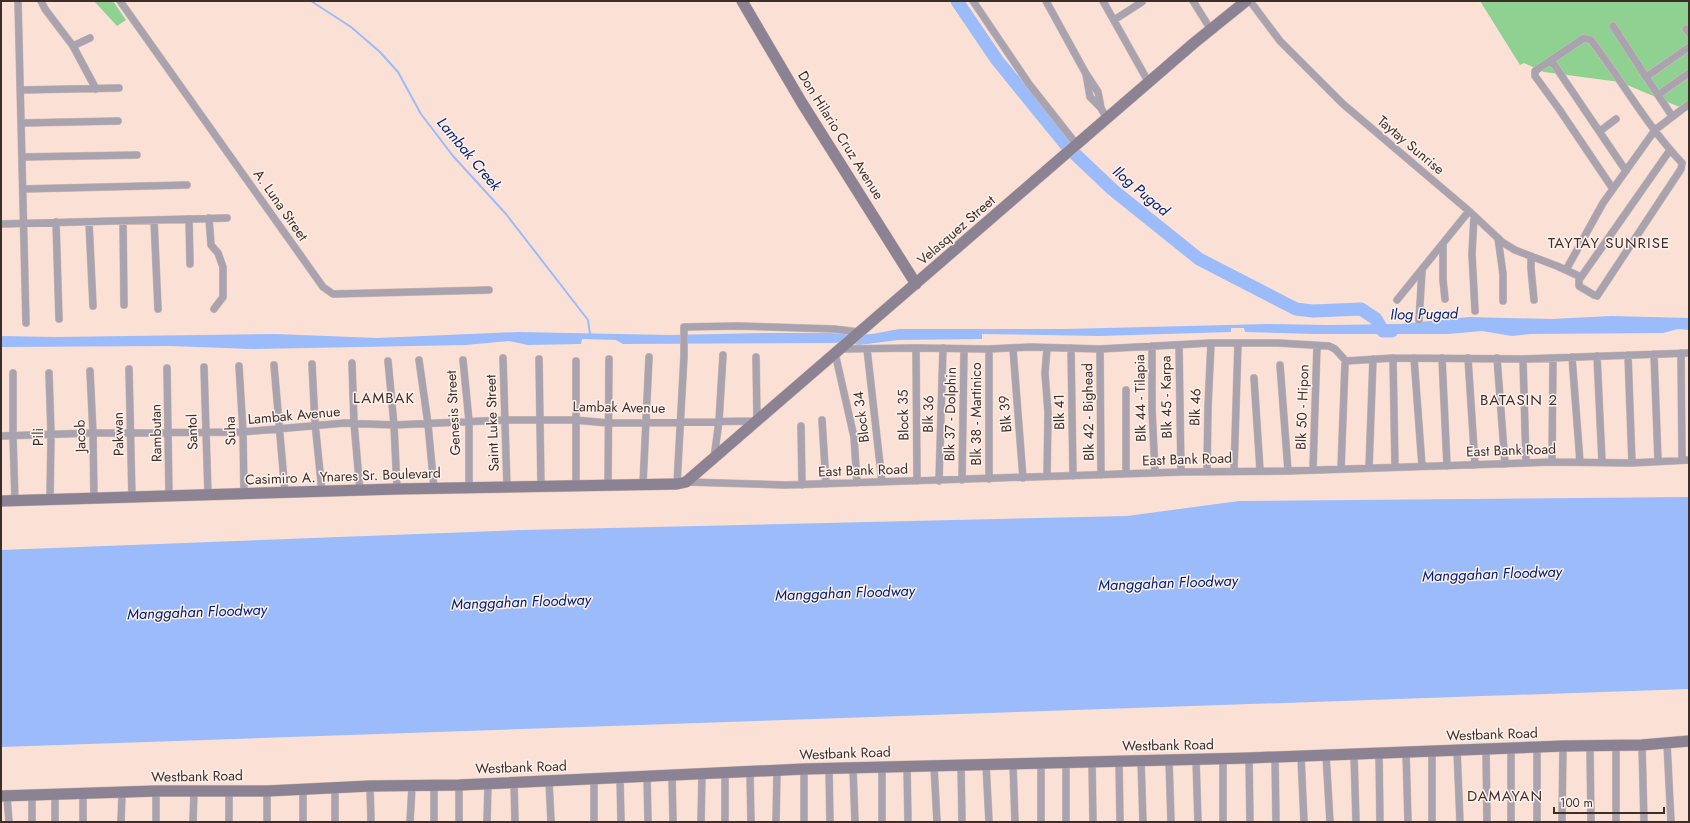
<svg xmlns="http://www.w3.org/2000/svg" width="1690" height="823" font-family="Jost,sans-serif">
<rect width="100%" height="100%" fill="#fbe1d5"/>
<path fill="#8fd191" d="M94,1h19l13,19 -9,6z
M1480,1h209v110l-69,-29 -76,-10 -20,-9 -4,2z"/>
<path fill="#9bbbfb" d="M1611,316l78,2v12l-11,-1 -15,4 -133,1 -18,2 -30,-5 -34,3h-132l-71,-2 -1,-4h-13v4l-132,4 -117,-2v5l-84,1 -39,5 -16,-3 -10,1 -210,1 -7,-4 -34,-1 -1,5 -53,1 -19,-4 -43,4 -214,4 -82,-3 -169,1v-11l54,1 220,-3 102,4 141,-6 152,3 96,-2h64l30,2 12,-1 27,-5h166l203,-5 60,1 72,-1 69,-7 82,2z
M1689,497v192l-1688,58v-197l522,-20 604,-14 112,-15z"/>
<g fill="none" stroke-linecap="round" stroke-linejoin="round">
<path stroke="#9bbbfb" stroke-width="2" d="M311,1l40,26 29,25 18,20 23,42 32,42 53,58 82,106 2,14"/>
<path stroke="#9bbbfb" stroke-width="13" d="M957,1l40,59 69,85
M1076,155l37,35 86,69 97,50 17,2 48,-2 15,10 7,12h9"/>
<g stroke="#d5bdb3" stroke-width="8">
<path id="street" d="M18,1l8,322
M41,1l4,8 28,37 23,43
M120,1l203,286 10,7 156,-4
M973,1l56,83 48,61
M1046,1l39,71 13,20 3,16 6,11
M1103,1l46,82
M1193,1l18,29
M1250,1l30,40 63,63 126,107 33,31 13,8 42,16 24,11
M1114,20l28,-18
M1613,26l33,51
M1686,29l3,4
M73,46l17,-8
M1551,60l75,111
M1086,74l4,23 11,11
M21,90l98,-2
M1658,95l31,-22
M1672,116l-26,-39 43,-30
M22,123l96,-2
M1600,131l16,-12
M22,157l115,-2
M23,189l164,-4
M1613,189l-54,-80 -24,-33v-5l49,-33 7,2c31,41 56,86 91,123l-1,6 -82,124 -2,3 -3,-1 -15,-9v-6l91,-130
M1474,216l-2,38 3,57
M209,218l2,27 7,8 5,14v30l-9,12
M189,219l1,45
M154,220l4,89
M123,221l1,84
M56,222l3,97
M89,222l4,84
M1,224l226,-6
M1498,238l5,36v27
M1443,244v36l2,19
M1531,256v13l3,31
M1566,270l37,-67 52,-73 34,-26
M1397,300l72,-89
M1419,320l3,-49
M1179,345l2,127
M1152,346v63l3,64
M916,348l1,133
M1047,348l-2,25 3,40 -1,63
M1071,348l2,128
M839,349l77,-1 73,1 41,-2 70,2 111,-6h67l51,3 6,3 11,12
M867,349l15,133
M989,349v130
M1013,349l10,129
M1100,349l1,126
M835,353l19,84 3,46
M1681,353l1,107
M1654,354l4,107
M1628,355l4,108
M1597,356l5,106
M1572,357l8,105
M503,358l4,129
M1393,358l2,109
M1414,358l8,108
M1442,358l5,108
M1468,358l7,107
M1497,358l8,106
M539,359l2,127
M1523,359l3,104
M419,360l9,64 6,64
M463,360l6,61v67
M388,361l6,64 3,64
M576,361v125
M1346,361l47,-3 130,1 166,-6
M352,363l2,60 6,68
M312,364l3,59 7,69
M274,365l11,128
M1280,365l8,106
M239,366l4,66 1,62
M204,367l4,128
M167,368l2,129
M129,369l3,129
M90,371l3,62 1,66
M13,373v63l2,65
M49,373l2,61 -1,66
M1254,378l6,92
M822,420l4,64
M801,426l1,59
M1,436l92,-3 150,-1 102,-9 49,2 111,-5h70l33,3 149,-2 -1,-64
M714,458l5,-37 4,-66
M1552,462l1,-104
M1369,468l4,-109
M1313,469l4,-123
M1341,469l4,-105 1,-3
M1207,471l1,-64 3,-64
M1234,471l4,-128
M1126,474v-84
M962,480l2,-131
M939,481l4,-133
M686,482l99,3 396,-13 107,-1 264,-9 80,1 57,-3
M608,484l1,-125
M643,484l6,-127
M677,484l7,-128v-29l53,-1 97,3 25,3
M1667,744l4,78
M1642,745l2,77
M1590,747l1,75
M1511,748v74
M1486,749l1,73
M1457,750l3,72
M1432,751v71
M1406,752l2,70
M1379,753l1,69
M1354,754l2,68
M1326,755l4,67
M1301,756l3,66
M1275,757l1,65
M1223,758v64
M1249,758l1,64
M1169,759l2,63
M1196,759l2,63
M1141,760l2,62
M1119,761l1,61
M1092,762l1,60
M1041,763v59
M986,764l3,58
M1013,764l2,58
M961,765l1,57
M934,766l3,56
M907,767l1,55
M853,768l2,54
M882,768v54
M829,769l1,53
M750,772l1,50
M725,774v48
M672,775l1,47
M647,776l1,46
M620,777l1,45
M549,781l2,41
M514,783l1,39
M459,785v37
M370,786l1,36
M83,794v28
M32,795v27
M7,796l2,26
M55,822v-27
M121,822l1,-29
M156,822v-31
M193,822l1,-31
M229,822v-32
M267,822v-31
M303,822v-33
M335,822v-35
M410,822l2,-36
M434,822v-37
M487,822l1,-39
M594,822v-43
M701,822l1,-48
M776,822l1,-51
M804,822v-53
M1066,822v-59
M1537,822v-75
M1562,822l1,-76
M1616,822v-77"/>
</g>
<g stroke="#d5bdb3" stroke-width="12">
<path id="secondary" d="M742,1l60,102 114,181
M1,501l396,-12 280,-5 9,-2 508,-439 52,-42
M1,796l155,-5h111l103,-5 89,-1 345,-16 445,-11 314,-12 79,-1 47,-4"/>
</g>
<use href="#street" stroke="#a9a3af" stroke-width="7"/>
<use href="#secondary" stroke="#8b8294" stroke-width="11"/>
</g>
<g text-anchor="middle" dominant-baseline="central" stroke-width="3" stroke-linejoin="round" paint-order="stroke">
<g font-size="14" fill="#3c2f2a" stroke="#fff1eb">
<text transform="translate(841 135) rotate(58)">Don Hilario Cruz Avenue</text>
<text transform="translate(1411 145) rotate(40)">Taytay Sunrise</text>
<text transform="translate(281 205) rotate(55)">A. Luna Street</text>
<text transform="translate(956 230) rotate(-41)">Velasquez Street</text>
<text transform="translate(1166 397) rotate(-91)">Blk 45 - Karpa</text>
<text transform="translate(1140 398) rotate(-91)">Blk 44 - Tilapia</text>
<text transform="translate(619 407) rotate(1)">Lambak Avenue</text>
<text transform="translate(1195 407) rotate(-88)">Blk 46</text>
<text transform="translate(1302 407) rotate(-88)">Blk 50 - Hipon</text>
<text transform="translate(1059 412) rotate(-91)">Blk 41</text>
<text transform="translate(1088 412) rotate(-91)">Blk 42 - Bighead</text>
<text transform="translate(453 413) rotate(-93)">Genesis Street</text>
<text transform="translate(928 414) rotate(-89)">Blk 36</text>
<text transform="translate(950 414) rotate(-89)">Blk 37 - Dolphin</text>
<text transform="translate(976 414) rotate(-90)">Blk 38 - Martinico</text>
<text transform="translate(1005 414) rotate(-95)">Blk 39</text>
<text transform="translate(294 415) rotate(-5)">Lambak Avenue</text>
<text transform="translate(903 415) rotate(-91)">Block 35</text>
<text transform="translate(861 417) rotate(-97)">Block 34</text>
<text transform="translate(492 423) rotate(-92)">Saint Luke Street</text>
<text transform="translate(230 431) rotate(-92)">Suha</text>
<text transform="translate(192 432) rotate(-92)">Santol</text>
<text transform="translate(156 433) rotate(-91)">Rambutan</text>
<text transform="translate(118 434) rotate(-91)">Pakwan</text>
<text transform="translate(80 436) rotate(-92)">Jacob</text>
<text transform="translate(38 437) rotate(-90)">Pili</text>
<text transform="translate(1511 450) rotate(-2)">East Bank Road</text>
<text transform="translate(1187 459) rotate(-2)">East Bank Road</text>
<text transform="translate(863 470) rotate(-2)">East Bank Road</text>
<text transform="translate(343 476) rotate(-2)">Casimiro A. Ynares Sr. Boulevard</text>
<text transform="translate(1492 734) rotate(-2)">Westbank Road</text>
<text transform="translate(1168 745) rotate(-1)">Westbank Road</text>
<text transform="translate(845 753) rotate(-2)">Westbank Road</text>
<text transform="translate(521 767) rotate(-2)">Westbank Road</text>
<text transform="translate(197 776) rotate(-1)">Westbank Road</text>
</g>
<g font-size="15" font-style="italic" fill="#022179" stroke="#fff1eb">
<text transform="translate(469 154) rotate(50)">Lambak Creek</text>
<text transform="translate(1141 191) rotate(40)">Ilog Pugad</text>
<text transform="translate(1424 314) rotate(-1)">Ilog Pugad</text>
<text transform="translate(1492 574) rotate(-2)">Manggahan Floodway</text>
<text transform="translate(1168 583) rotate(-2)">Manggahan Floodway</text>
<text transform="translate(845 593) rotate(-2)">Manggahan Floodway</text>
<text transform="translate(521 602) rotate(-2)">Manggahan Floodway</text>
<text transform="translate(197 612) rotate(-2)">Manggahan Floodway</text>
</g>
<g font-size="15" letter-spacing="1" fill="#3c2f2a" stroke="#fff1eb">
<text x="1609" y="243">TAYTAY SUNRISE</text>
<text x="384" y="398">LAMBAK</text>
<text x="1519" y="400">BATASIN 2</text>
<text x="1505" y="796">DAMAYAN</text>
</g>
</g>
<rect width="1690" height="823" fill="none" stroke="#3c2f2a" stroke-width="4"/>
<path d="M1554 807v6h110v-6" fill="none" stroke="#3c2f2a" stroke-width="2"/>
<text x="1560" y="807" font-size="12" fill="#3c2f2a" stroke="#fff1eb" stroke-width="3" paint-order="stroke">100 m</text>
</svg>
